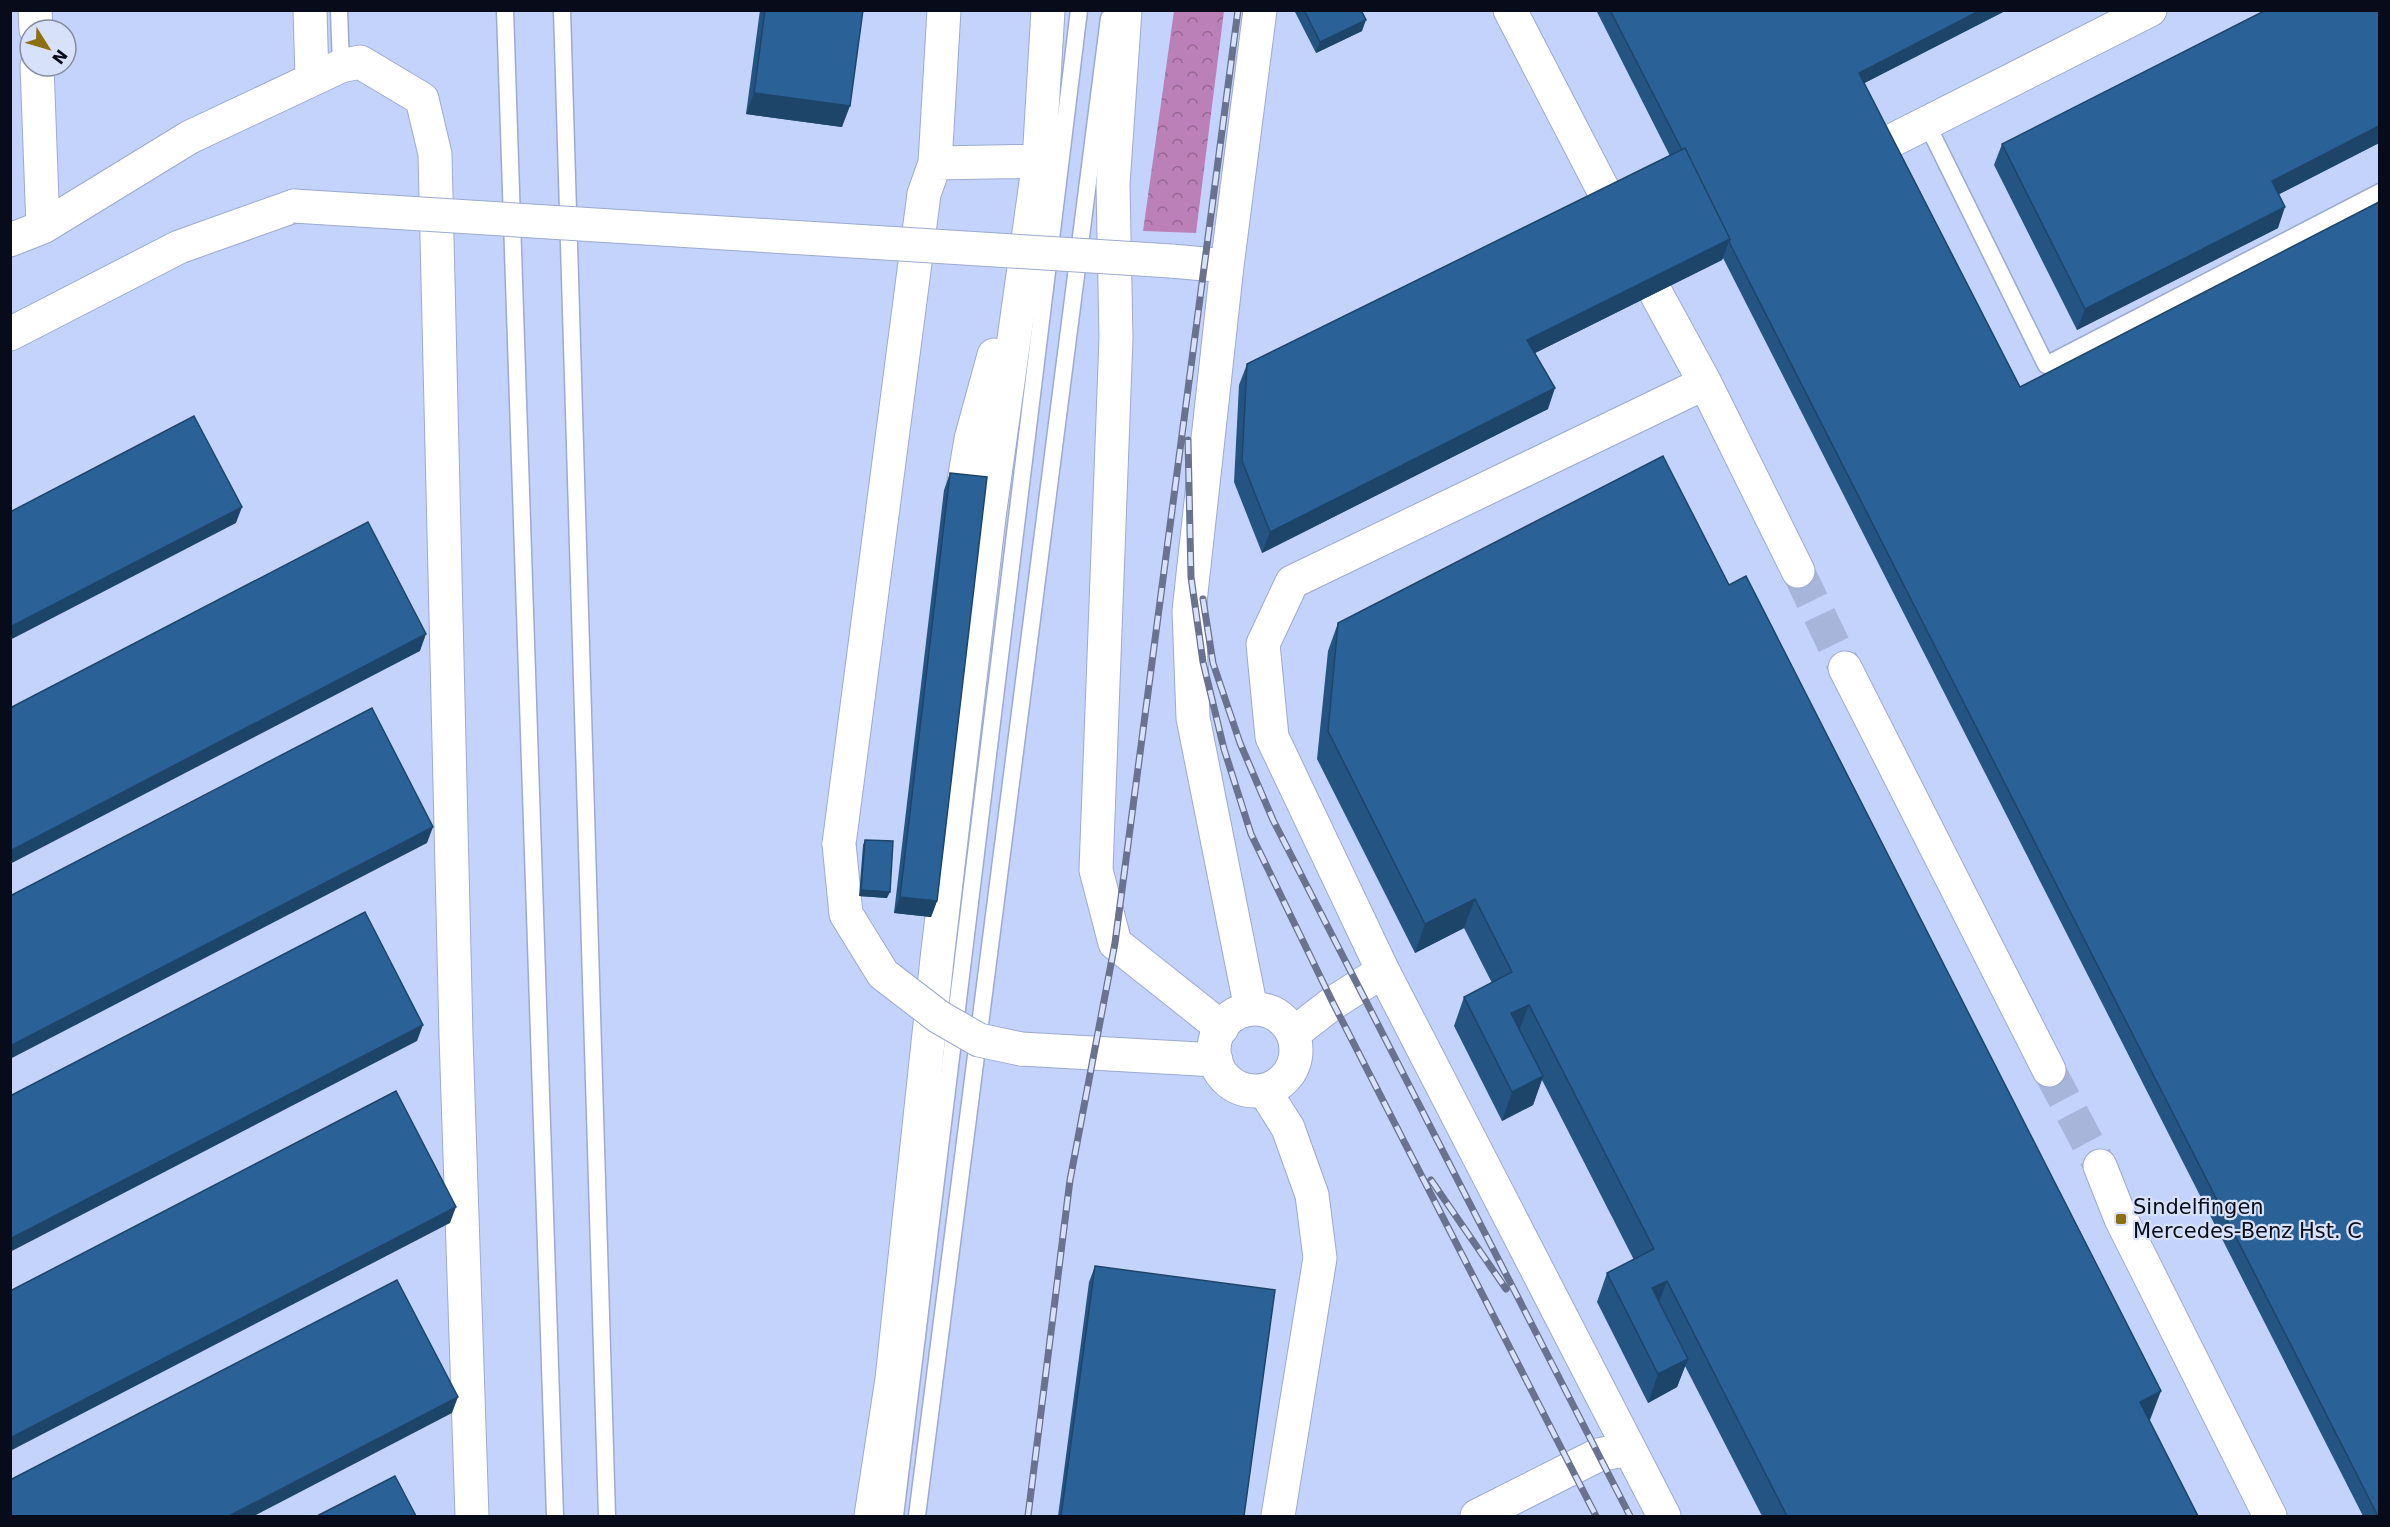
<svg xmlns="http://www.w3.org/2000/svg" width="2390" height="1527" font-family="'DejaVu Sans',sans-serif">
<defs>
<pattern id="forest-crowns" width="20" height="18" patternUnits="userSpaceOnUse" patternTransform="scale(1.5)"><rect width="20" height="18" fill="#bb80b7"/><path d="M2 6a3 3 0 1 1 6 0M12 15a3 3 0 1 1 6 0" fill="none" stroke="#966794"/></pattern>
</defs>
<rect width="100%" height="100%" fill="#c4d3fc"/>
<path fill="url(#forest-crowns)" d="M1174,11h50l-28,222 -53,-2z"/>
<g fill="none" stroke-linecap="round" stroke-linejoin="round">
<path stroke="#a8b5da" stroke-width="33" stroke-dasharray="33 16" stroke-linecap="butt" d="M1798,571l47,97
M2049,1070l51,96"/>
<g stroke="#9caad1" stroke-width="19">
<path id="lane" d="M339,10l2,56
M505,10l50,1506
M562,10l45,1506
M1927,124l119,241 334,-173
M895,1516l184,-1506
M917,1516l192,-1498"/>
</g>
<g stroke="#9caad1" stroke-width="35">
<path id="street" d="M35,10l1,20
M310,10l2,68
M1125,10l-12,174 3,154 -20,532 19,73 107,85
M1510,10l100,193
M37,66l6,161
M1881,146l269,-136
M935,163l9,-153
M10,240l33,-13 147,-90 151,-71 19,-4 62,37 13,55 21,882 16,480
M1171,261l56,5
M1657,295l48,88 93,188
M10,334l169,-87 115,-41
M964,481l7,-42 23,-84
M1845,668l204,402
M839,844l85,-650 11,-31 104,-2
M1251,1009l-58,-291 -4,-107 38,-345 33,-256
M1214 1050a41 41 0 1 1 82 0a41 41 0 1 1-82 0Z
M1293,1034l40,-31 50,-32
M1021,1049l195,11
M1264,1090l24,38 24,67 8,63 -42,258
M2100,1166l21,53 149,297
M871,1516l21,-137 45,-420 52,-442 50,-356 9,-151
M1477,1516l121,-61 31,-6
M1664,1516l-281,-545 -111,-234 -9,-93 29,-62 413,-199"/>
</g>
<use href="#lane" stroke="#fff" stroke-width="16"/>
<use href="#street" stroke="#fff" stroke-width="33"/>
<g stroke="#69728e" stroke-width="7">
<path id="rail" d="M1188,440l3,137 12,85 21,87 27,85 82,169 263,513
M1203,599l10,64 27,80 33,77 357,696
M1431,1180l75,109
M1028,1516l42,-336 45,-237 123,-933"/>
</g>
<use href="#rail" stroke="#d8e1fa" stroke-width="4.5" stroke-dasharray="14" stroke-linecap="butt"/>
<g stroke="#9caad1" stroke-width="35" stroke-linecap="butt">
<path id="street-bridge" d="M294,206l877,55
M839,844l7,70 37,60 56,43 40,23 42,9"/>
</g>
<use href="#street-bridge" stroke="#fff" stroke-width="33"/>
</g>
<path fill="#245482" d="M760,10h103l-21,117 -96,-13z
M1294,10h67l1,21 -46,22z
M1596,10h411l-143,73 515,1433h-16l-640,-1258 -1,2 -187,93 13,56 -286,144 -28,-71 5,-97 8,-21 423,-208z
M2379,10v133l-100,51 -1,34 -201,102 -83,-165 8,-21z
M950,473l-13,428 -6,16 -37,-4 50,-423z
M1338,623l812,797h-1l49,96h-436l-77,-150 -8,21 -29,16 -51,-101 10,-29 27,-13 -92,-180 -9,25 -31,16 -48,-95 10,-29 28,-14 -28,-55 -49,25 -98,-194 11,-108z
M865,840l22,58 -28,-2 4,-51z
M1095,1266l149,250h-186l31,-234z"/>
<path fill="#1d456a" d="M1981,10h26l-154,79 6,-16z
M1366,20l-4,11 -46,22 4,-11z
M754,93l96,13 -8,21 -96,-13z
M2379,126v17l-115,59 8,-21z
M2285,207l-7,21 -201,102 8,-21z
M1730,239l-8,21 -203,101 8,-21z
M1555,388l-7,21 -286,144 8,-21z
M242,507l-6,16 -226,117v-13z
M426,634l-6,17 -410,213v-13z
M433,827l-6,16 -417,216v-13z
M861,890l29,2 -3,6 -28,-2z
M900,897l37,4 -6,16 -37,-4z
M1475,899l-11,29 -49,25 10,-29z
M1529,1005l-11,28 -7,-20z
M423,1025l-6,16 -407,211v-13z
M1543,1076l-10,29 -31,16 10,-29z
M456,1207l-6,16 -440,228v-13z
M1667,1281l-11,29 -4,-22z
M1688,1359l-11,28 -29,16 10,-29z
M2161,1391l-11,29 -21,11 11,-29z
M458,1397l-6,16 -198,103h-25z"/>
<path fill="#2a6297" stroke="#1d456a" stroke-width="1.5" d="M765,10h98l-13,96 -96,-13z
M1304,10h57l5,10 -46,22z
M1610,10h371l-122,63 161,314 359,-185v1314h-1l-649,-1274 1,-3 -45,-91 -3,2z
M2266,10h113v116l-107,55 13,26 -200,102 -83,-165z
M1685,148l45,91 -203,101 28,48 -285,144 -28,-71 5,-97z
M194,416l48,91 -232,120v-115z
M1663,456l66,129 17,-9 415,815 -21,11 58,114h-411l-120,-235 -15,7 36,71 -30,15 -51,-101 47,-24 -125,-244 -18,8 32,63 -31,16 -48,-95 48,-25 -37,-73 -50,25 -97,-193 10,-108z
M950,473l37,4 -50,424 -37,-4z
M368,522l58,112 -416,217v-143z
M372,708l61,119 -423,219v-150z
M865,840l28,1 -3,51 -29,-2z
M365,912l58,113 -413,214v-143z
M396,1091l60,116 -446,231v-147z
M1095,1266l180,24 -31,226h-183z
M397,1280l61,117 -229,119h-219v-36z
M395,1476l21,40h-99z"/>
<rect fill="#8d6f12" stroke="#d8e1fa" stroke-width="2" x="2115" y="1213" width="12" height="12" rx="3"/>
<g text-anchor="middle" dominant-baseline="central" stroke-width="4.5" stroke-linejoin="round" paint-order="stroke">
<g font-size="21" fill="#080c1a" stroke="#d8e1fa" text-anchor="start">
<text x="2133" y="1207">Sindelfingen<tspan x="2133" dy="24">Mercedes-Benz Hst. C</tspan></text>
</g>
</g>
<rect width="2390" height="1527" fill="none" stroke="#080c1a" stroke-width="24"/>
<g transform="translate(48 48) rotate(127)"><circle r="28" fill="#d8e1fa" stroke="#858ca0" stroke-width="1.5"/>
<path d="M0-4.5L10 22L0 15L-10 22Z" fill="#8d6f12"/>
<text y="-9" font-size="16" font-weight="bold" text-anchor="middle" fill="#080c1a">N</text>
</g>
</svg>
